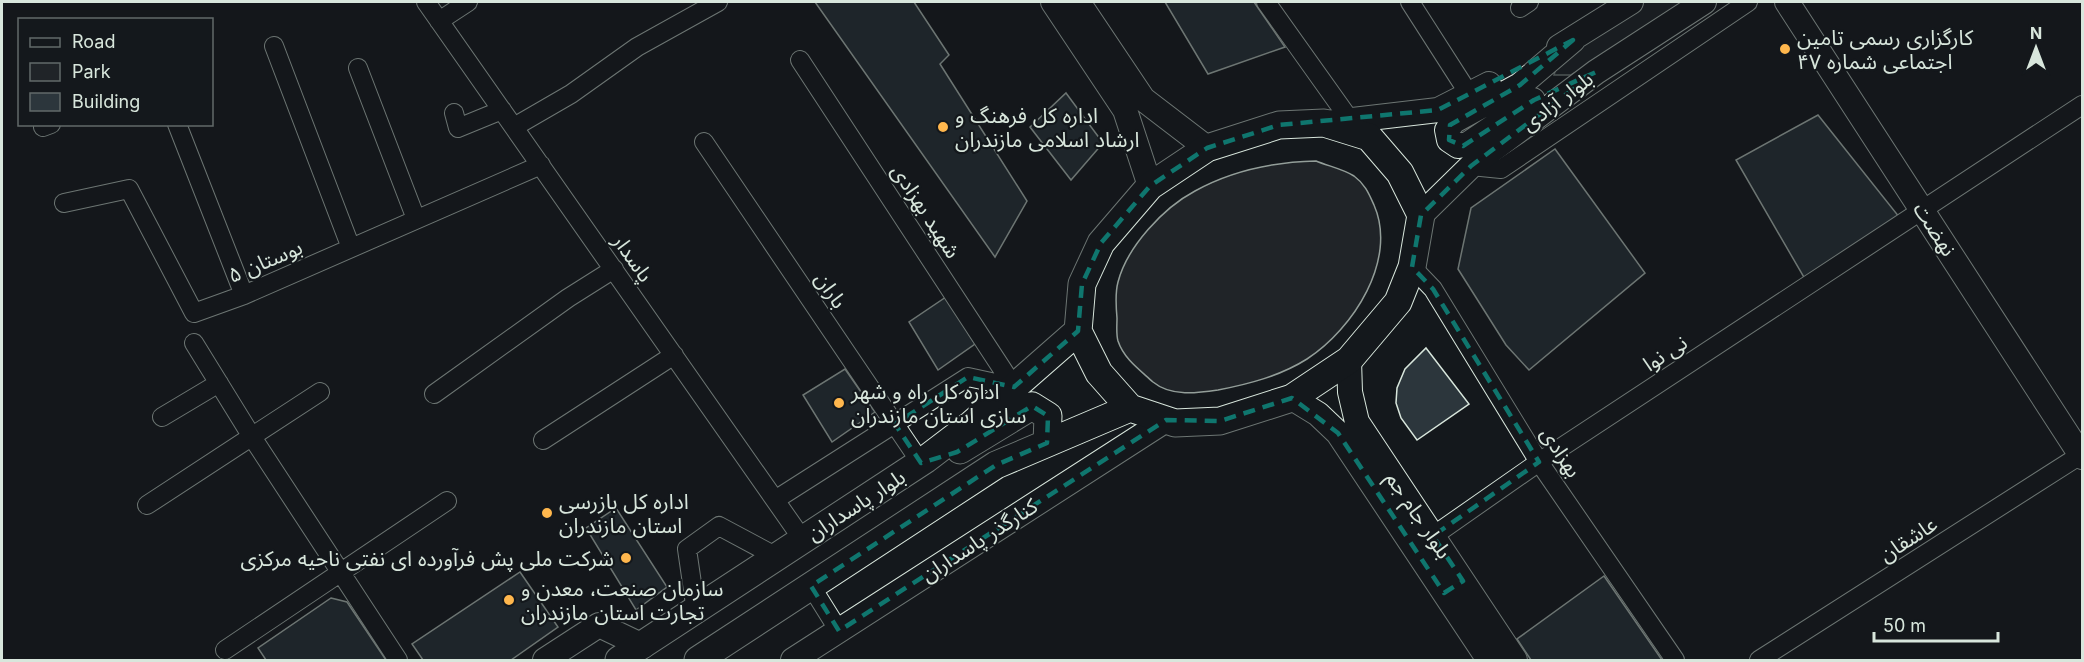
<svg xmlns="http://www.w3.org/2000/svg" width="2084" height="662" font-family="Inter,'Noto Sans Arabic',sans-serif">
<rect width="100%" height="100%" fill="#14181c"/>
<path fill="#202428" stroke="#939e99" stroke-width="1.5" d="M1642,2h48l-119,73h-17l4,-13z
M1316,161c12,5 27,8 38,15 11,8 15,18 20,29 24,55 -21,124 -67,154 -27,17 -58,25 -89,31 -20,3 -47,7 -65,-8 -13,-12 -29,-23 -35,-41 -2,-7 -1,-16 -1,-23 -1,-11 -2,-25 1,-36 9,-35 45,-74 77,-91 38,-21 78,-29 121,-30z"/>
<path fill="#2c363c" stroke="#d8e6dc" stroke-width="1.5" d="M815,2h99l35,53 -9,9 87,137 -32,56z
M1165,2h89l31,45 -77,27z
M1066,93l37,50 -32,37 -41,-53z
M1818,115l82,103 -91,68 -73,-126z
M1555,149l90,124 -116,97 -23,-25 -48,-76 13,-61z
M946,297l29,47 -37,26 -29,-48z
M1426,348l43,56 -52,36 -16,-22 -5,-15 1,-15 8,-19z
M845,369l30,43 -43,30 -29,-47z
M616,508l51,79 -31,23 -50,-82z
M520,572l38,55 -47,33h-88l-11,-16z
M1604,576l58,84h-131l-14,-21z
M331,598l16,4 39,58h-120l-8,-12z"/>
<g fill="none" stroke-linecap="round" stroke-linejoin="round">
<g stroke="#d8e6dc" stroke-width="20">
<path id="minor" d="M426,2l377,538
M1266,2l84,118
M1410,2l59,92
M1520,8l9,-6
M439,21l29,-19
M274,46l77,202
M800,60l214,327
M358,68l58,151
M454,113l4,15 44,-18
M177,124l67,171
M43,127l8,-3
M514,127l57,-33 66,-47 81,-45
M704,142l217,321
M1471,166l30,3 247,-167
M64,203l65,-14 65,124 50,-18 297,-130
M1412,267l21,22 106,173 136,198
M194,343l58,94 146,223
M434,394l134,-96 46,-29
M162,417l57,-34
M543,440l131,-85
M775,500l193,-123 46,10
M147,505l173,-113
M1433,536l106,-74 543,-357
M811,586l28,45
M696,611l-9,-62 32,-23 58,31
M225,650l222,-149
M1759,660l323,-206"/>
</g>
<g stroke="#d8e6dc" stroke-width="26">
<path id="major" d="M1053,2l72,108 25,76
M1078,2l65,97 64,49
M1787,2l295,455
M1559,47l72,-45
M1533,100l-65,44 -10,2 -9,-6 -2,-10 7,-9 66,-36 53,-45
M1327,123l111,-13 51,-26
M1421,215l50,-49 125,-94 108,-70
M1349,360l1,32 7,30 158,238
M1292,398l26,16 20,19 151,227
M545,660l54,-35 44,21
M793,660l373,-240"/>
</g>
<g stroke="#d8e6dc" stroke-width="29">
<path id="highway" d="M1324,123l45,14 31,36 21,42 -9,52 -14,35 -49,58 -57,38 -72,23 -45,2 -45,-15 -31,-35 -21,-42 4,-47 19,-41 49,-57 57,-38 72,-23z
M960,450l72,-44 16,10 -1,27
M619,660l307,-201 46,-35 106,-93
M698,660l298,-195 134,-57"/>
</g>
<use href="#minor" stroke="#14181c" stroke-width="18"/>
<use href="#major" stroke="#14181c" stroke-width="24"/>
<use href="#highway" stroke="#14181c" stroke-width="27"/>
</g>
<path d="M0 0H2084V662H0ZM1573,40l-53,45 -70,40 -1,15 14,6 71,-46 62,-28 -125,94 -50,49 -9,52 21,22 106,173 -106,74 30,45 -19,12 -106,-160 -46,-35 -72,23 -54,-1 -327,211 -28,-45 185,-121 51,-22 1,-27 -16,-10 -75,46 -36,11 -26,-39 73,-47 46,10 64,-56 4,-47 19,-41 49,-57 57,-38 72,-23 159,-15z" fill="#14181c" fill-opacity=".55" fill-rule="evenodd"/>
<path fill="none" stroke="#0f766e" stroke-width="4.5" stroke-dasharray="12 8" stroke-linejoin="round" d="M1573,40l-53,45 -70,40 -1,15 14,6 71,-46 62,-28 -125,94 -50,49 -9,52 21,22 106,173 -106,74 30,45 -19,12 -106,-160 -46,-35 -72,23 -54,-1 -327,211 -28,-45 185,-121 51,-22 1,-27 -16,-10 -75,46 -36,11 -26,-39 73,-47 46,10 64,-56 4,-47 19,-41 49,-57 57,-38 72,-23 159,-15z"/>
<g fill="#ffb74d" stroke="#14181c" stroke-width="2">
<circle cx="1785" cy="49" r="6"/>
<circle cx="943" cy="127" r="6"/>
<circle cx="839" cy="403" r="6"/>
<circle cx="547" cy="513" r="6"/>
<circle cx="626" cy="558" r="6"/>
<circle cx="509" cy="600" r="6"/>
</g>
<g text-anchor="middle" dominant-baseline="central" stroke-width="4.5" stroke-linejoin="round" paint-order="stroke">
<g font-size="21" fill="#d8e6dc" stroke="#14181c" text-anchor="start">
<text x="1797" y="37">کارگزاری رسمی تامین<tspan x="1797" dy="24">اجتماعی شماره ۴۷</tspan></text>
<text x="955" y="115">اداره کل فرهنگ و<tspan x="955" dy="24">ارشاد اسلامی مازندران</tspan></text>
<text x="851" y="391">اداره کل راه و شهر<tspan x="851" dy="24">سازی استان مازندران</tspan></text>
<text x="559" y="501">اداره کل بازرسی<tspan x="559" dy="24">استان مازندران</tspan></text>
<text x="614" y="558" text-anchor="end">شرکت ملی پش فرآورده ای نفتی ناحیه مرکزی</text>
<text x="521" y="588">سازمان صنعت، معدن و<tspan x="521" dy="24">تجارت استان مازندران</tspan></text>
</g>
<g font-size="21" fill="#d8e6dc" stroke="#14181c">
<text transform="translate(1557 101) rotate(-37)">بلوار آزادی</text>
<text transform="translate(926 211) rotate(57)">شهید بهزادی</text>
<text transform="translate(1935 229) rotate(57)">نهضت</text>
<text transform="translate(633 258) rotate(55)">پاسدار</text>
<text transform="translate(265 261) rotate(-23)">بوستان ۵</text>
<text transform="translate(831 290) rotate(56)">باران</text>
<text transform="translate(1665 353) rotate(-33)">نی نوا</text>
<text transform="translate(1561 452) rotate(57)">بهزادی</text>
<text transform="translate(856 505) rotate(-33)">بلوار پاسداران</text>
<text transform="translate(1419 515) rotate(56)">بلوار جام جم</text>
<text transform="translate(1908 539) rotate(-33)">عاشقان</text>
<text transform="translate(979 540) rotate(-33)">کنارگذر پاسداران</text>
</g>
</g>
<rect width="2084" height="662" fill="none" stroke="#d8e6dc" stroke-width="6"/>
<rect x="18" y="18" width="195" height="108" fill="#14181c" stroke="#626a69" stroke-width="1.5"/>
<rect x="30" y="38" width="30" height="9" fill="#14181c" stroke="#626a69" stroke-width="1.5"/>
<text x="72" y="48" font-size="18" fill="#d8e6dc">Road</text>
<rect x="30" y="63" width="30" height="18" fill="#202428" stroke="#626a69" stroke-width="1.5"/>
<text x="72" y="78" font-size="18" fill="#d8e6dc">Park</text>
<rect x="30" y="93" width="30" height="18" fill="#2c363c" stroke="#626a69" stroke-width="1.5"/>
<text x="72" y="108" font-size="18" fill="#d8e6dc">Building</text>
<g transform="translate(2036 48)" stroke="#14181c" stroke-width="4.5" paint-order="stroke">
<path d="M0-4.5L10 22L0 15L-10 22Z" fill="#d8e6dc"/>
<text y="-9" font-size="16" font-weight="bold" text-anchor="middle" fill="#d8e6dc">N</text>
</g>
<path d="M1874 632v9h124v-9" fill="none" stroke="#d8e6dc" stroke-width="3"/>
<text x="1883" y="632" font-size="18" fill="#d8e6dc" stroke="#14181c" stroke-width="4.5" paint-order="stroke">50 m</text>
</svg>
